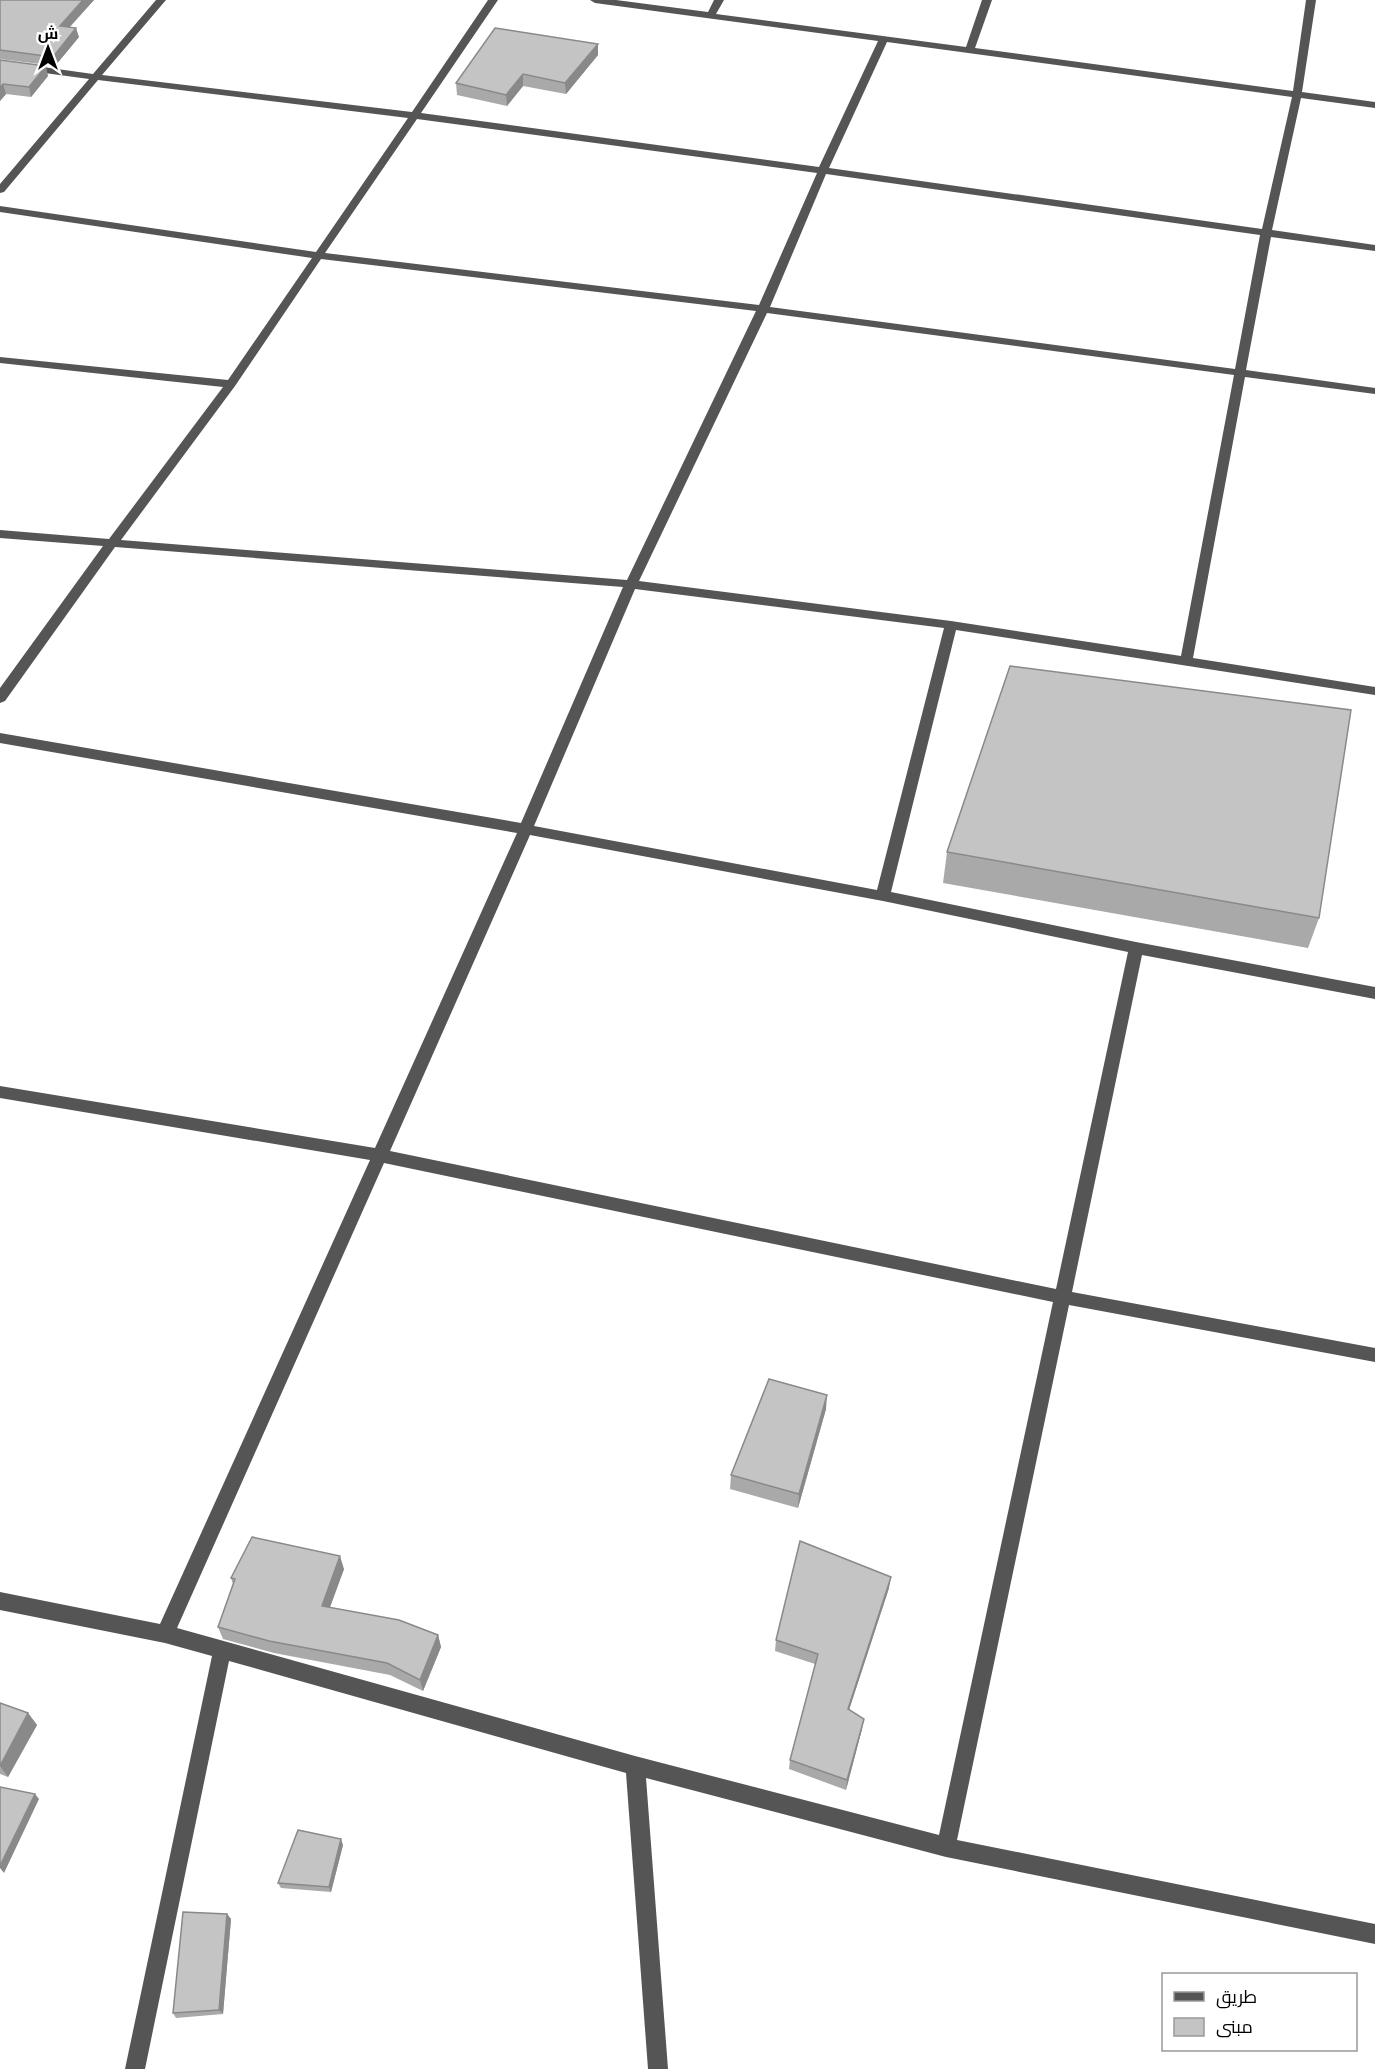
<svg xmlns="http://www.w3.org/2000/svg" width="1375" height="2069" font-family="Quicksand,Cairo,sans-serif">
<rect width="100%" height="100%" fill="#fff"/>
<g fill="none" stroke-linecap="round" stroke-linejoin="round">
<path fill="#555" fill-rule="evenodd" d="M156,0h10l-64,75 310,37 76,-112h10l-77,113 398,54 59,-126 -283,-38 -5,-3h26l92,12 6,-12h10l-8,14 250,33 16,-47h10l-17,48 318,43 13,-91h10l-14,92 73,10v6l-74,-10 -29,132 103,15v6l-104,-14 -25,133 129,18v6l-130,-17 -52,281 182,29v8l-419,-65 -65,262 245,50 239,45v12l-233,-44 -70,337 303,56v14l-306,-57 -112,535 418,84v20l-429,-87 -300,-79 22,291h-20l-22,-296 -397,-112 -84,408h-20l87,-413 -47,-13 -165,-33v-18l160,32 210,-464 -370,-62v-12l375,62 142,-315 -517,-90v-10l521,90 102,-236 -508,-40 -110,154 -5,2v-15l103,-142 -103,-8v-8l109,9 114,-152 -223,-24v-6l228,23 84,-122 -312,-46v-6l316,46 92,-134 -310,-38 -94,112 -4,1v-9l89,-105 -89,-12v-6l93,13zM887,42l405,55 -30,132 -433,-61zM417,119l400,54 -58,132 -434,-52zM826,174l434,61 -25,134 -465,-62zM321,259l435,52 -129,269 -506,-40 114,-154zM767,313l467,62 -53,281 -230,-35 -312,-40zM635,589l309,39 -67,262 -343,-64zM530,835l353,66 245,51 -72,337 -666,-138zM384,1163l669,139 -114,533 -304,-79 -458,-128z"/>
</g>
<path fill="#a9a9a9" d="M0,0h94l-24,27 9,10 -24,29 -55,-7z
M598,55l-32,39 -43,-8 -16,20 -50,-11 -1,-12z
M0,60l48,16 -17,21 -25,-3 -6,7z
M947,852l372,66 -11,30 -365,-65z
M826,1409l-28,99 -68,-19 1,-14z
M344,1569l-14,38 108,28 3,12 -18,44 -33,-16 -116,-22 -51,-14 -5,-12 15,-43 -2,-6z
M889,1588l-40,122 13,19 -16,61 -57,-21 1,-9 25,-96 -40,-13 1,-11z
M0,1703l28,10 9,12 -29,52 -8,-3z
M343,1845l-12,47 -50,-4 -3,-5z
M227,1914l4,5 -8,95 -47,4 -3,-5z"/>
<path fill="#898989" d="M83,0h11l-32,35 -2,-9z
M76,28l3,9 -24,29 -2,-9z
M598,44v11l-32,39 -1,-11z
M46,66l2,10 -17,21 -2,-10z
M523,74v12l-16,20 -1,-11z
M3,84l3,10 -6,7v-13z
M827,1395l-1,14 -28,99 1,-14z
M340,1556l4,13 -18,49 -4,-12z
M891,1577l-2,11 -43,131 2,-10z
M438,1635l3,12 -18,44 -3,-11z
M28,1713l9,12 -29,52 -8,-11z
M864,1719l-2,10 -16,61 1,-10z
M35,1794l4,5 -35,74 -4,-5v-2z
M341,1839l2,6 -12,47 -2,-5z
M227,1914l4,5 -8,95 -4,-4z"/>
<path fill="#c4c4c4" stroke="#898989" stroke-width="1.5" d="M0,0h83l-23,26 16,2 -23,29 -53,-7z
M495,28l103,16 -33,39 -42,-9 -17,21 -50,-12z
M0,60l46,6 -17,21 -26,-3 -3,4z
M1010,666l341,44 -32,208 -372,-66z
M769,1379l58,16 -28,99 -68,-19z
M252,1537l88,19 -18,50 77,14 39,15 -18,45 -33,-17 -118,-22 -51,-14 17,-48 -4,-1z
M800,1541l91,36 -43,132 16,10 -17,61 -57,-20 28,-106 -42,-14z
M0,1703l28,10 -28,53z
M0,1787l35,7 -35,72z
M298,1830l43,9 -12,48 -51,-4z
M183,1912l44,2 -8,96 -46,3z"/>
<rect x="1162" y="1973" width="195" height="78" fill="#ffffff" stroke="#999999" stroke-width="1.5"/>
<rect x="1174" y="1992" width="30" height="9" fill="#555555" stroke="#999999" stroke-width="1.5"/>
<text x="1216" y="2003" font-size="18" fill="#000000">طريق</text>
<rect x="1174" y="2018" width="30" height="18" fill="#c4c4c4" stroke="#999999" stroke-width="1.5"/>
<text x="1216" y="2033" font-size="18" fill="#000000">مبنى</text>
<g transform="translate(48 48)" stroke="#ffffff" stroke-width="4.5" paint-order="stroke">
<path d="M0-4.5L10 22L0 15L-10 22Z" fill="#000000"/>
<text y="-9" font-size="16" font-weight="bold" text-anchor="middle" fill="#000000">ش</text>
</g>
</svg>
